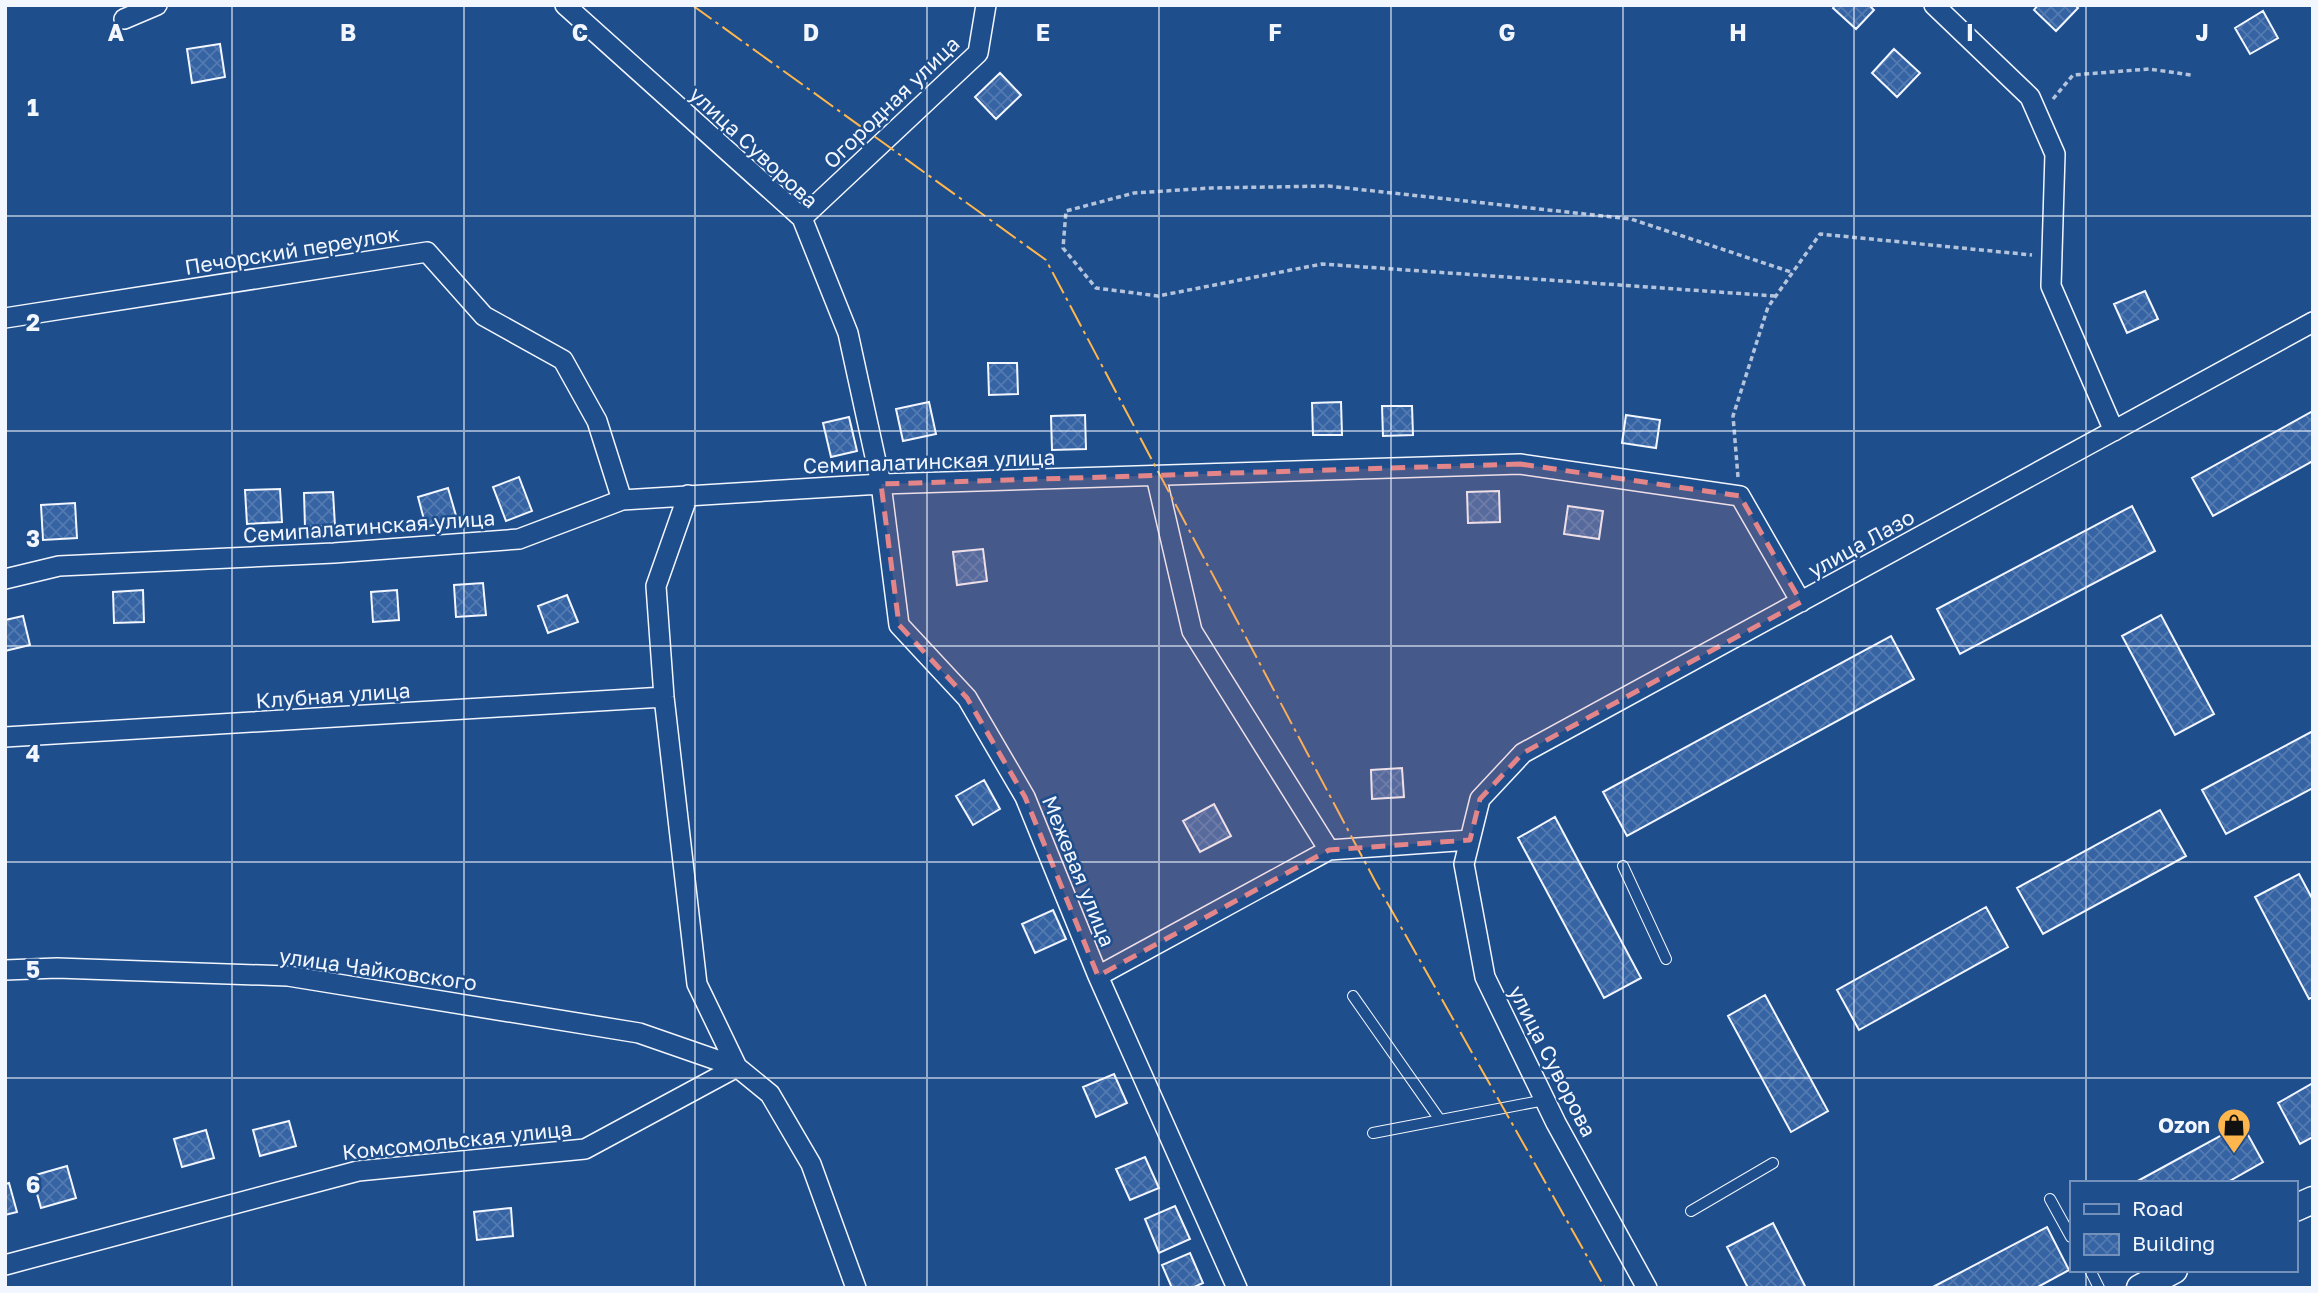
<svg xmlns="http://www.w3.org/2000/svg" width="2318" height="1293" font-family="'Golos Text',sans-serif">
<defs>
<pattern id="building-cross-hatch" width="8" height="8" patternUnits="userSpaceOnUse" patternTransform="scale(1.75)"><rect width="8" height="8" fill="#3563a3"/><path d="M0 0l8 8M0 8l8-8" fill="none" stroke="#537ab1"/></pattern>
</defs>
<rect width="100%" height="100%" fill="#1f4e8c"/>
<path fill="url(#building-cross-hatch)" stroke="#f2f6ff" stroke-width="2" d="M1835,5h34l5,5 -18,19 -23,-21z
M2038,5h37l3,3 -22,23 -22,-21z
M2263,11l15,27 -28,16 -15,-26z
M220,44l5,33 -33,6 -5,-34z
M1894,49l26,24 -23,24 -25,-24z
M1000,73l21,22 -25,24 -21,-22z
M2145,291l13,28 -31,14 -13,-29z
M988,363h29l1,31 -29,1z
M929,402l7,32 -33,7 -7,-32z
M1341,402l1,33h-29l-1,-32z
M1382,406h30l1,29 -30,1z
M2313,411v50l-100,55 -21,-38z
M1085,415l1,34 -34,1 -1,-34z
M1626,415l34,5 -4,28 -34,-5z
M849,417l8,34 -26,6 -8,-34z
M519,477l13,34 -26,10 -13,-34z
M448,488l9,31 -31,8 -8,-30z
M280,489l2,33 -35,2 -2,-34z
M1499,491l1,31 -32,1 -1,-31z
M333,492l2,34 -30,1 -1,-34z
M75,503l2,35 -34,2 -2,-35z
M1568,506l35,5 -4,28 -35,-5z
M2132,506l23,45 -195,103 -23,-45z
M983,549l4,32 -30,4 -4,-33z
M483,583l3,32 -30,2 -2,-32z
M143,590l1,32 -30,1 -1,-31z
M397,590l2,30 -26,2 -2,-30z
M567,595l11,27 -30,11 -10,-27z
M2161,615l53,99 -39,21 -53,-99z
M23,616l7,29 -25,6v-31z
M1891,636l23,43 -287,157 -24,-44z
M2313,731v57l-87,46 -24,-44z
M1402,768l2,29 -32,2 -1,-29z
M984,780l16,29 -27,16 -17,-29z
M1214,804l17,32 -31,16 -17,-31z
M2160,810l26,46 -143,78 -26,-46z
M1555,817l86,161 -37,20 -86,-160z
M2299,874l14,26v97l-4,2 -54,-102z
M1986,907l22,40 -149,83 -22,-40z
M1053,910l13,29 -31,14 -13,-29z
M1765,995l63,116 -37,21 -63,-116z
M1114,1074l13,29 -31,14 -13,-30z
M2313,1083v54l-13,7 -22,-41z
M289,1121l7,25 -36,10 -7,-26z
M2242,1124l21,38 -37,21h-92z
M206,1130l8,28 -32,9 -8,-28z
M1145,1157l14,31 -29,12 -14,-31z
M67,1166l9,32 -35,10 -9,-32z
M9,1183l8,29 -12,3v-31z
M1175,1206l15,33 -31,14 -14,-34z
M511,1208l2,28 -36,4 -3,-28z
M1773,1223l33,65h-58l-21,-41z
M2047,1227l22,43 -33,18h-105z
M1190,1253l13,30 -11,5h-20l-10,-23z"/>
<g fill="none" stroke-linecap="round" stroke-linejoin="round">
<g stroke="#f2f6ff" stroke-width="12">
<path id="lane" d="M1623,866l43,93
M1353,996l87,124
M1373,1133l172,-33
M2050,1199l21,38
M1691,1211l82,-48
M2090,1270l9,18"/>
</g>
<g stroke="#f2f6ff" stroke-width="22">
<path id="street" d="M565,5l237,213 46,115 33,151 18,141 68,73 58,99 73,179 139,312
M1934,5l96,92 25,57 -4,132 63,145
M124,19l33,-14
M802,218l176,-165 8,-48
M5,318l422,-66 57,64 79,44 34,61 25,79
M1156,476l36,155 137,219
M688,495l-32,91 8,111 33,287 40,83 33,27 41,70 45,124
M5,579l54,-13 275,-13 185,-14 103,-39 259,-16 639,-20 220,32 61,106
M5,737l659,-40
M5,970l52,-2 231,8 351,57 98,34
M1098,976l231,-126 141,-10
M5,1265l353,-94 227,-22 152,-82
M1647,1288l-91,-165 -71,-146 -21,-113 16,-65 43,-46 790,-431"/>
</g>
<g stroke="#f2f6ff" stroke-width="29">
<path id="secondary" d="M2295,1208l18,-8
M2140,1288l34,-18"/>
</g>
<path stroke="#b3c4dc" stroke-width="3.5" stroke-dasharray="5 3.5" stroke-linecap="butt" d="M2053,99l20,-24 76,-6 42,6
M1775,296l-453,-32 -164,32 -62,-8 -33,-40 3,-37 68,-18 77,-5 117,-2 303,33 160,53
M1738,477l-5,-61 35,-109 52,-73 212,21"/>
<use href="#lane" stroke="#1f4e8c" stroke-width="10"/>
<use href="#street" stroke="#1f4e8c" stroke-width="19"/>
<use href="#secondary" stroke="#1f4e8c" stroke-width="26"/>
<path stroke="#ffb74d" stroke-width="2" stroke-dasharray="24 5 3.5 5" stroke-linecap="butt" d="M692,5l354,255 329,621 230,407"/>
</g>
<path fill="#e38589" fill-opacity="0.2" stroke="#e38589" stroke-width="5" stroke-dasharray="14 9" stroke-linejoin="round" d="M1520,464l220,32 61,106 -278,151 -43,46 -10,41 -141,10 -231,126 -73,-179 -58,-99 -68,-73 -18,-141z"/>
<path fill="none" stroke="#f2f6ff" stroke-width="2" stroke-opacity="0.55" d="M232,5v1283M464,5v1283M695,5v1283M927,5v1283M1159,5v1283M1391,5v1283M1623,5v1283M1854,5v1283M2086,5v1178M5,216h2308M5,431h2308M5,646h2308M5,862h2308M5,1078h2308M2086,1270v18"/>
<defs>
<g id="shop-pin" transform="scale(1.75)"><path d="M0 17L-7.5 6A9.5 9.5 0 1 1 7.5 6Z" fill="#ffb74d" stroke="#1f4e8c"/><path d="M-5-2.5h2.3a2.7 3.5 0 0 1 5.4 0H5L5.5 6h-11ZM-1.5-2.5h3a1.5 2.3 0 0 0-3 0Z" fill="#111"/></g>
</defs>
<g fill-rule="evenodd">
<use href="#shop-pin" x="2234" y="1125"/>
</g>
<g text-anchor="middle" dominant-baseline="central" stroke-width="5" stroke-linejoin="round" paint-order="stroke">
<g font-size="21" fill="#f2f6ff" stroke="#1f4e8c">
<text transform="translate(891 102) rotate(-44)">Огородная улица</text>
<text transform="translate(754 147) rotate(43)">улица Суворова</text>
<text transform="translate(292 250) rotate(-9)">Печорский переулок</text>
<text transform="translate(929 461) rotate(-2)">Семипалатинская улица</text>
<text transform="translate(369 526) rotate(-4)">Семипалатинская улица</text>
<text transform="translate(1861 543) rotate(-29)">улица Лазо</text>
<text transform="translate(333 695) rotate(-4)">Клубная улица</text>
<text transform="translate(1079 871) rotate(68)">Межевая улица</text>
<text transform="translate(378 969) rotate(8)">улица Чайковского</text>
<text transform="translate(1553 1061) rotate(63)">улица Суворова</text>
<text transform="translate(457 1140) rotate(-6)">Комсомольская улица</text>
</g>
<g font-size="21" font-weight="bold" fill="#f2f6ff" stroke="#1f4e8c" text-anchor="end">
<text x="2210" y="1125">Ozon</text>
</g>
</g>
<g font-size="23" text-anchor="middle" font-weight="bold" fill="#f2f6ff" stroke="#1f4e8c" stroke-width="5" stroke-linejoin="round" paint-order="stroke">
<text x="116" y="41">A</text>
<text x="348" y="41">B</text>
<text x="580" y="41">C</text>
<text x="811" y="41">D</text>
<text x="1043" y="41">E</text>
<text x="1275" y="41">F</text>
<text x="1507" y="41">G</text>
<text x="1738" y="41">H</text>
<text x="1970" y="41">I</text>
<text x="2202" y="41">J</text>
<text x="33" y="116">1</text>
<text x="33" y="331">2</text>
<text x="33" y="547">3</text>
<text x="33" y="762">4</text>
<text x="33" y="978">5</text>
<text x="33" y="1193">6</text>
</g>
<rect width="2318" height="1293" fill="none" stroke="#f2f6ff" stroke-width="14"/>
<rect x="2070" y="1181" width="228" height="91" fill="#1f4e8c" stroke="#7391ba" stroke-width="2"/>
<rect x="2084" y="1204" width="35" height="10" fill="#1f4e8c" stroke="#7391ba" stroke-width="2"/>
<text x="2132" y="1216" font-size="21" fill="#f2f6ff">Road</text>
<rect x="2084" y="1234" width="35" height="21" fill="url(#building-cross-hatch)" stroke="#7391ba" stroke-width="2"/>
<text x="2132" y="1251" font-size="21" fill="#f2f6ff">Building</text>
</svg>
